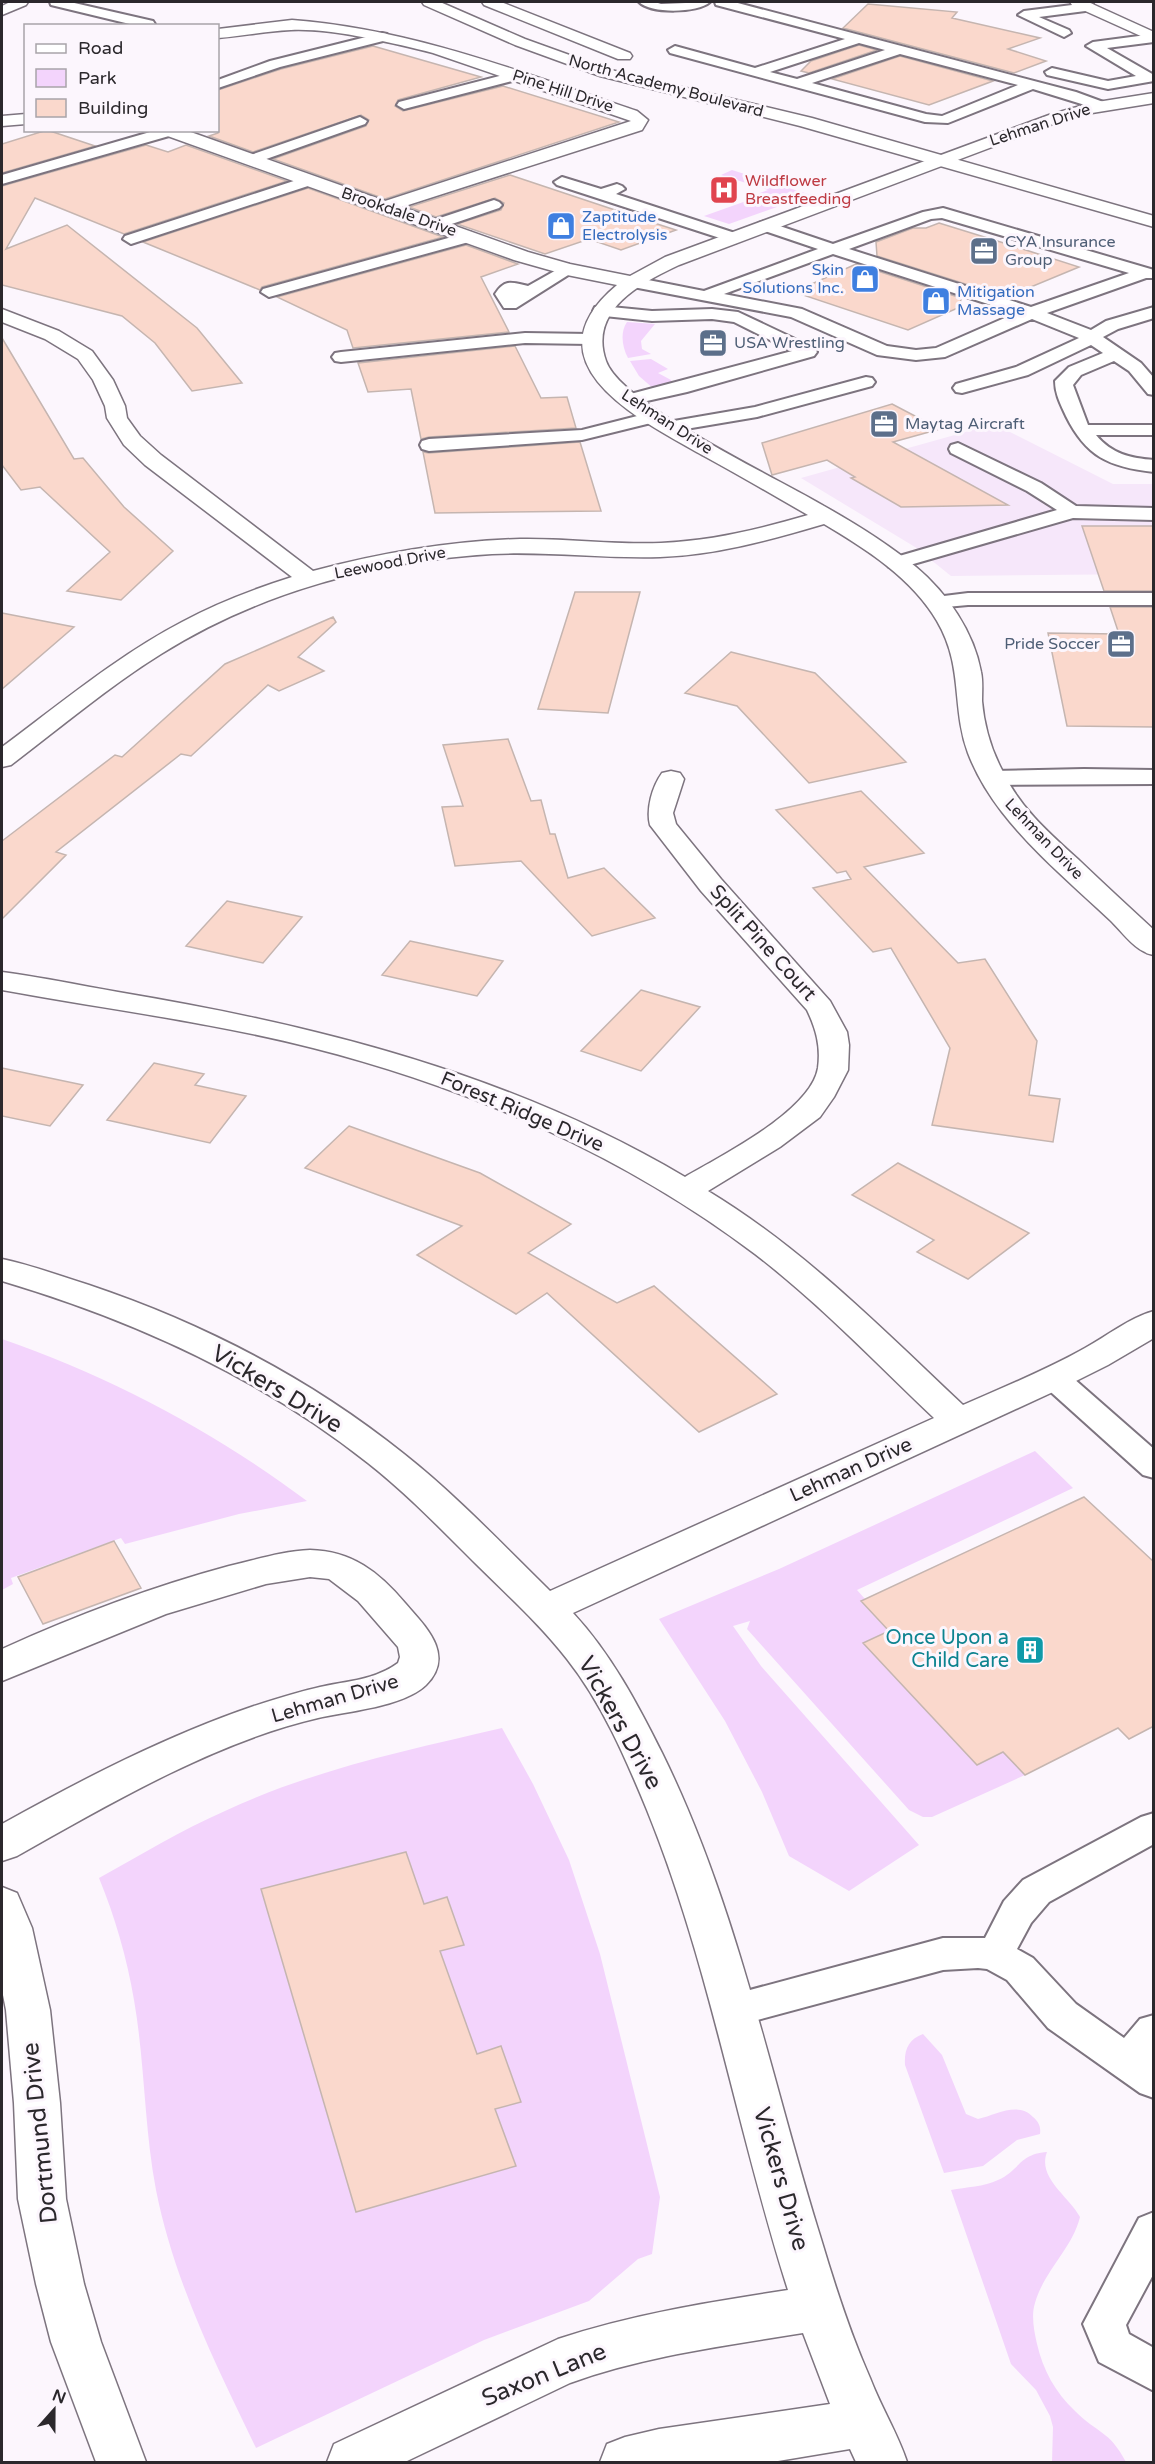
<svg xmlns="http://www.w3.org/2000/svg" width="1155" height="2464" font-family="'Varela Round',sans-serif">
<rect width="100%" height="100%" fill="#fcf6fd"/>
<path fill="#f6e7fa" d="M994,424l119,60h40v90l-202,2 -36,-29 -114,-69z"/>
<path fill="#f3d4fc" d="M732,170l79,25 -82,29 -25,-8 45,-16v-3l19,-7 -47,-15z
M627,322l28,2 -14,17 1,8 9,5 -23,4c-6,-11 -8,-26 -1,-36z
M651,359l17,10 -10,4 13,7 2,4 -19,5 -15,-13 -9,-15z
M2,1339c110,38 211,92 305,162l-68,13 -114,30 -4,-6 -110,40 2,6 -11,6z
M1035,1451l38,37 -216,102 8,9 -4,3 164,173 -93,42h-9l-14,-7 -162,-181 3,-8 -17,5 28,40 158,179 -70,46 -60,-35 -27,-64 -37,-71 -66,-102 120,-50z
M502,1728l31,56 36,76 31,94 60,243 -8,57 -14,5 -49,42 -105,39 -228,108c-40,-83 -82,-167 -100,-258 -12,-63 -11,-127 -22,-190 -7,-42 -19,-83 -35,-122 42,-23 82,-48 126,-67 87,-41 183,-61 277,-83z
M923,2034l19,21 24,59 12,5c18,-4 40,-18 55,-2 6,5 8,10 7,17l-23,6 -34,26 -39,7 -39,-108c-1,-16 4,-26 18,-31z
M1047,2152c-10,26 22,44 33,65 -8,32 -36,54 -45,86 -4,12 -1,28 2,41 6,26 18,48 38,67 23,23 34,19 51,51h-74l1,-35 -3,-11 -14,-26 -25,-26 -60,-174c15,-3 33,-3 47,-10 22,-10 21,-26 49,-28z"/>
<path fill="#fad8cc" stroke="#c5b5b0" stroke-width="1.5" d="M868,4l89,8 -5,6 88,20 -32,11 38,12 -32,12 -171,-45z
M859,45l18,5 -68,23 -8,-2 10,-10z
M373,46l108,31 -83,23 -3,6 8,5 100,-25 116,36 -234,77 -112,-40 93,-33 3,-6 -8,-5 -108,37 -44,-16 9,-3v-43l63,-21z
M900,56l93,25 -64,24 -97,-26z
M47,130l48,16 -93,27v-29z
M146,145l22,7 18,-7 101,36 -163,53 -89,-36 -29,51 61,-24 130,103 45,55 -50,8 -37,-48 -33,-27 -120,-31v-99z
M510,175l135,45 31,10 -55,20 -32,-11 -44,15 -88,-30 44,-14 3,-7 -9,-5 -59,19 -27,-10z
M308,188l135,49 -181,50 -2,3 -117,-48z
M939,223l68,21 72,23 -53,22 -48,-1 -101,-32 -1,-14 37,-14h13z
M466,245l52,19 -37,13 28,55 -156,16 -6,-18 -70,-33z
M856,264l105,34 -1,9 -52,23 -114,-38z
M2,338l72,121 9,-1 41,49 49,44 -52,49 -54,-9 43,-39 -70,-65 -19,3 -19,-25z
M515,346l26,52 26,-1 9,31 -147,9 -8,2 -10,-50 -43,3 -10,-29z
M892,404l48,25 -47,13 115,63 -107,2 -50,-29 4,-1 -28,-17 -55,15 -10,-32z
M580,442l21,69 -166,2 -12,-61 6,1z
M1082,526h72v65h-50z
M575,592h65l-32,121 -70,-4z
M1110,607h44v120l-87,-1 -19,-93 71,1z
M2,613l72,14 -72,62z
M333,617l3,5 -38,35 26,14 -45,20 -11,-6 -77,71 -10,-2 -125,98 10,3 -64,64v-78l113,-86 7,2 103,-93z
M731,652l84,21 91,89 -97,21 -72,-77 -52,-13z
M508,739l23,62 10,-1 9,34h5l13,44 36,-10 51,50 -63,18 -71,-75 -66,5 -13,-59 21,-1 -20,-61z
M861,791l63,62 -60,14 94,96 27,-4 52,82 -8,54 31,4 -7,43 -121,-17 18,-77 -59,-100 -18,4 -60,-64 38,-9 -5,-8 -9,2 -61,-63z
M227,901l75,16 -39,46 -77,-17z
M410,941l93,20 -26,35 -95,-21z
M641,990l59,17 -59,64 -60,-20z
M154,1063l50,11 -9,11 51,11 -36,47 -103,-23z
M2,1068l81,17 -33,41 -48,-10z
M349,1126l131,47 91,51 -43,29 89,50 37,-17 123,108 -78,38 -152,-139 -31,21 -99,-59 45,-29 -157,-58z
M898,1163l131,70 -61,46 -51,-27 17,-12 -82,-45z
M1084,1497l70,65v164l-25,13 -11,-11 -93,47 -22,-23 -26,13 -114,-122 26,-12 -28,-30z
M114,1541l27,47 -98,36 -25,-47z
M406,1852l18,52 23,-7 17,48 -24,6 37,103 24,-8 20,56 -26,7 21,57 -160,46 -95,-323z"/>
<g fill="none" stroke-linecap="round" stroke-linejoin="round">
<g stroke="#7d747f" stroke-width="4">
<path id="service" d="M50,2h20l83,19 2,3 -17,2 -87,-21z
M639,2h16l6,2 49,-2c-12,11 -59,12 -71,0z
M715,2h19l342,90 30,11 2,3 -7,4 -68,-21 -85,34 -23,-1 -255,-69 -2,-3 7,-4 80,22 90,-29 -129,-34zM859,43l26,7 -88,29 -27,-7zM900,54l118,31 -76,31 -16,-2 -114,-31z
M1088,3l5,1 1,3 -1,3 -54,7 30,13 2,3 -7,4 -46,-22 6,-4z
M382,33l5,1 2,3 -2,3 -107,27 -62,21v-8l52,-19z
M1154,34v8l-47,6 47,27v6l-46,8 -61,-14 -2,-3 7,-4 56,13 28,-5 -50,-30 7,-4z
M515,72l5,1 2,3 -2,3 -116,30 -7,-4 2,-3z
M360,117l7,4 -2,3 -110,39h-10l-2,-3 2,-3z
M157,130l21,1 -2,3 -174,50v-9z
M309,176l8,5 -3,3 -177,58 -6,2 -8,-5 2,-3z
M562,177l39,12 16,-5 5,2 3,3 -9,5 125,41 2,3 -8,5 -6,-2 -172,-56 -3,-3z
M494,200l5,2 3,3 -3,3 -65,22 -8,-5 2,-3z
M943,208l211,62v8h-8l-99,35 44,17 15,-9 48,-14v11l-36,11 -15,8 38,26 13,15v17l-6,-1 -19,-23 -15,-10 -33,14 -8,10 15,40h66v10h-58c16,19 34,23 58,25v12c-46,-5 -68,-16 -88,-56 -5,-11 -11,-22 -11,-35l14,-14 34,-14 -12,-8 -63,30 -66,18 -6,-1 -3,-4 3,-4 60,-17 63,-29 -47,-19 -87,38 -29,3 -39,-5 -86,-38 -158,-30 -8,-5 8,-5 71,14 114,-42 -59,-20 -2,-3 2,-3 6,-2 68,23 90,-32zM942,218l187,55 -98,34 -182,-58 82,-30zM833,254l183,59 -80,35 -20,2 -29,-4 -85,-37 -78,-15z
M470,232l8,5 -2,3 -207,57 -8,-5 2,-3z
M567,264l6,2 2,3 -2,3 -57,36h-12l-9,-14c10,-15 16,-12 33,-8z
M601,306l51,5 60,-2 26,3 76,36 3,4 -3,4 -127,36 -58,13 -6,-1 -3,-4 3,-4 169,-45 -58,-29 -22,-3 -60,2 -57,-6 -2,-4 2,-4z
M525,333l65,1 6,1 3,4 -3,4 -6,1 -65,-1 -184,19 -6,-1 -3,-4 3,-4 6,-1z
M866,377l6,1 3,4 -3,4 -115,31 -89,15 -6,-1 -3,-4 3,-4 6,-1 87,-15z
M653,412l6,1 3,4 -3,4 -77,19 -153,11 -7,-2 -2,-4 2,-4 7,-2 153,-9z
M958,443l83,40 35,23 78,2v12l-81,-2 -170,49h-14l-3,-4 3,-4 168,-49 -30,-19 -76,-38 -2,-4 2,-4z
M968,593h186v12h-186l-33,3 -7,-2 -3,-4 3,-4z
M1084,769l70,1v14l-161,1 -8,-2 -3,-5 3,-5 8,-2z
M1054,1368l11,3 89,78v29l-11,-3 -100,-90 -4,-7 4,-7z
M1154,1813v31l-105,58 -18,21 -14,26 16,9 43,46 48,34 16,-19 14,-4v83l-14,-5 -92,-65 -41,-48 -20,-11 -9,-1 -35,2 -208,56 -14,-4 -5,-12 5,-12 14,-4 208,-56h42l19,-37 19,-21 118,-63z
M1154,2212v61l-28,52 3,9 25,14v43l-55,-29 -16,-38 56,-106z"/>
</g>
<g stroke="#7d747f" stroke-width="3">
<path id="minor" d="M10,2h18l-2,3 -24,10v-9z
M1070,2h18l66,30v10l-82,-37z
M292,20c120,9 232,53 345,91l11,9 -6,10 -240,77 126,45 42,12 60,12 35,-19 384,-142 42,-12 63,-10v10l-62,10 -31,8 -382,144c-38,18 -91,45 -73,96 15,44 173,118 218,145 32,18 64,38 92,61 31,26 58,65 65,105 2,9 1,19 1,29 2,24 9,48 20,69 17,37 48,64 78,91 24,23 49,46 74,69v25c-3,-1 -7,-1 -9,-3 -12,-5 -24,-21 -34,-31 -37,-35 -78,-69 -109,-109 -14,-18 -26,-38 -34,-59 -17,-47 -4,-86 -31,-132 -25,-43 -71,-72 -113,-97 -54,16 -108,31 -164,33 -56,2 -112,-6 -168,-3 -117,7 -232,38 -331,100 -53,33 -100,73 -150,111l-9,2v-20c58,-43 115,-91 180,-125 35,-19 72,-33 110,-45l-147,-112 -21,-20 -17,-27 -2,-12 -12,-26 -15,-21 -33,-20 -43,-17v-13l57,22 33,20 21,29 12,26 2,12 13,18 21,19 152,116c68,-18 136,-30 207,-32 47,-1 94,6 141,4 50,-2 99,-14 147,-28 -35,-20 -69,-40 -104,-59 -64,-36 -180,-93 -87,-171l-50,-10 -53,-15 -352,-126 -2,-4h25l200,71 246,-80 -198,-68c-40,-10 -102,-25 -142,-23 -24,1 -49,6 -73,8v-9z
M26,114v10l-24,2v-10z
M671,771l9,2 4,6 -11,34 3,11 45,55 109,122 17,31 2,13 -1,25 -14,27 -14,20 -40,30 -72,44c96,58 174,138 255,214 41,-18 83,-35 122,-57 22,-12 44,-30 69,-37v27l-46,27 -42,21 -493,227c38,41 64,90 89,140 76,154 108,323 159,486 14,47 29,94 49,139 11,29 28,56 37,84h-51l-6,-13 -78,13h-172l7,-18 18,-7 34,-8 171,-25 -27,-71c-79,13 -158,23 -233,50l-165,79h-78l7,-18 224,-105c75,-25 152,-37 230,-49 -51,-159 -78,-325 -141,-480 -21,-51 -45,-107 -80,-151 -28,-36 -62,-66 -94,-98 -34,-34 -68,-69 -105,-98 -108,-86 -235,-143 -366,-182v-22c29,6 58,17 87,26 113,38 222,94 315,169 52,41 99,91 146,137l384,-173c-59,-56 -115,-115 -179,-164 -130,-98 -284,-166 -442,-206 -102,-26 -208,-39 -311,-58v-18c38,5 77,13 116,20 198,33 393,82 567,185 36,-21 126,-66 133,-109 3,-22 -2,-39 -11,-58l-106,-119 -51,-66c-4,-16 2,-38 12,-52z
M310,1550c42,1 69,22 95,53 20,23 51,52 21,82 -23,22 -78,26 -108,33 -101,23 -211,87 -301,138l-15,5v-37c81,-45 164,-88 252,-118 22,-7 44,-14 66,-19 27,-6 55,-7 78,-24l2,-6 -2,-10 -40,-46 -29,-22 -19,-2 -44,7 -100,30 -164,67v-32c73,-33 149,-62 227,-83 27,-6 53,-15 81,-16z
M2,1887l15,6 15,35 18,82 10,93 6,96 18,85 17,58 45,120h-50l-45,-120 -15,-58 -18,-85 -4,-96 -8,-93 -4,-20z"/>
</g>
<g stroke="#7d747f" stroke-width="3">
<path id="trunk" d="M422,2h18l85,37 86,31 201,48 342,98v11l-354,-101 -200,-50 -85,-31 -91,-40z
M482,2h19l129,51 2,3 -2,3h-12l-134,-54z"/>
</g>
<use href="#service" fill="#fff" fill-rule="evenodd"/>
<use href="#minor" fill="#fff" fill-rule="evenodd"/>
<use href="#trunk" fill="#fff" fill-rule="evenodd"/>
</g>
<defs>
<g id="hospital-square" transform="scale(1.5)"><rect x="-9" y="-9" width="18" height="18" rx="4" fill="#e0444e" stroke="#fcf6fd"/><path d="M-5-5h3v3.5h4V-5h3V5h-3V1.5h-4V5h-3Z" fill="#fff"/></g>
<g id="shop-square" transform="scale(1.5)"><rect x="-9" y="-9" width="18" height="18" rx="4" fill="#3f7fe0" stroke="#fcf6fd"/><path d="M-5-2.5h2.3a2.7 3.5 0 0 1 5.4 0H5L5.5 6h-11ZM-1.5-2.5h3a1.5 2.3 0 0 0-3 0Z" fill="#fff"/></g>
<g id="office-square" transform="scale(1.5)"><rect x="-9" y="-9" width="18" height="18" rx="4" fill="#5c6f8a" stroke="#fcf6fd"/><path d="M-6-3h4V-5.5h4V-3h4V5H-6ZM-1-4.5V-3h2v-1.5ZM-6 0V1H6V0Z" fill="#fff"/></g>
<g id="building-square" transform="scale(1.5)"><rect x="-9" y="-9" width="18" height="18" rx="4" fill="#0f9aa8" stroke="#fcf6fd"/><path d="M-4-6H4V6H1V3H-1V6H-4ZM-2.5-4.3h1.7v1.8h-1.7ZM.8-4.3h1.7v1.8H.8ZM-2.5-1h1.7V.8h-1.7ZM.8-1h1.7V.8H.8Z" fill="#fff"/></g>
</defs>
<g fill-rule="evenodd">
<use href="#hospital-square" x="724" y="190"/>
<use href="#shop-square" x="561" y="226"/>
<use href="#office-square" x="984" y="251"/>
<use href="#shop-square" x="865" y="279"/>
<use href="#shop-square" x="936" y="301"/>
<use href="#office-square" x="713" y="343"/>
<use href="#office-square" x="884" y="424"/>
<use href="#office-square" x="1121" y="644"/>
<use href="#building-square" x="1030" y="1650"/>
</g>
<g text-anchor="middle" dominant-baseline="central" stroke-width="6" stroke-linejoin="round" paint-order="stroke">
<g font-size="16" fill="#2b282c" stroke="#fcf6fd">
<text transform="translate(666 86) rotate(15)">North Academy Boulevard</text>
<text transform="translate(563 91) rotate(18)">Pine Hill Drive</text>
<text transform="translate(1040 125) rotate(-18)">Lehman Drive</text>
<text transform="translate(399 212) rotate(19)">Brookdale Drive</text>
<text transform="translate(667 422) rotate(33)">Lehman Drive</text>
<text transform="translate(390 563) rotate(-11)">Leewood Drive</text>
<text transform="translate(1044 839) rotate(46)">Lehman Drive</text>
</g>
<g font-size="16" fill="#be3a42" stroke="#fcf6fd" text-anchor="start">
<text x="745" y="181">Wildflower<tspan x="745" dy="18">Breastfeeding</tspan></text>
</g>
<g font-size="16" fill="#366cbe" stroke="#fcf6fd" text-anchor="start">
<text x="582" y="217">Zaptitude<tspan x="582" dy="18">Electrolysis</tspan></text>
<text x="844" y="270" text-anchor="end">Skin<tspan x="844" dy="18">Solutions Inc.</tspan></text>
<text x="957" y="292">Mitigation<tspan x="957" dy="18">Massage</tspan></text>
</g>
<g font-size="16" fill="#4e5e75" stroke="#fcf6fd" text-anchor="start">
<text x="1005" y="242">CYA Insurance<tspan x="1005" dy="18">Group</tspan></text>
<text x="734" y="343">USA Wrestling</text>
<text x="905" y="424">Maytag Aircraft</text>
<text x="1100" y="644" text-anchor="end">Pride Soccer</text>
</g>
<g font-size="20" fill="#2b282c" stroke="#fcf6fd">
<text transform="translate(763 943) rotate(48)">Split Pine Court</text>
<text transform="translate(522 1112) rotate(23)">Forest Ridge Drive</text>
<text transform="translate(851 1470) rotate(-24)">Lehman Drive</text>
<text transform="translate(335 1699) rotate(-16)">Lehman Drive</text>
</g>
<g font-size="20" fill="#0d838f" stroke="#fcf6fd" text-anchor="end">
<text x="1009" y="1638">Once Upon a<tspan x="1009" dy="23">Child Care</tspan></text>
</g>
<g font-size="24" fill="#2b282c" stroke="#fcf6fd">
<text transform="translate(277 1389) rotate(31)">Vickers Drive</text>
<text transform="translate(620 1723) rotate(61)">Vickers Drive</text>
<text transform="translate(40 2133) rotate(-96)">Dortmund Drive</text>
<text transform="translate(781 2179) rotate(74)">Vickers Drive</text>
<text transform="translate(544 2375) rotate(-22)">Saxon Lane</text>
</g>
</g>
<rect width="1155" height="2464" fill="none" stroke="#2b282c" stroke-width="6"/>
<rect x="24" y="24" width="195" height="108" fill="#fcf6fd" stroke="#a8a4a9" stroke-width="1.5"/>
<rect x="36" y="44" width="30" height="9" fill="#ffffff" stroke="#a8a4a9" stroke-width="1.5"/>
<text x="78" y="54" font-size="18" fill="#2b282c">Road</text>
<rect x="36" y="69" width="30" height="18" fill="#f3d4fc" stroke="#a8a4a9" stroke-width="1.5"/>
<text x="78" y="84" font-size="18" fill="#2b282c">Park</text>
<rect x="36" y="99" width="30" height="18" fill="#fad8cc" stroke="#a8a4a9" stroke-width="1.5"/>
<text x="78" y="114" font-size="18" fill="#2b282c">Building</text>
<g transform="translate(54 2410) rotate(21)" stroke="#fcf6fd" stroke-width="4.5" paint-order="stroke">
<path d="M0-4.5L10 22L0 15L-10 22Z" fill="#2b282c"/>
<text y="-9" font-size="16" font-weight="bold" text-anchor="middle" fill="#2b282c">N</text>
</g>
</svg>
